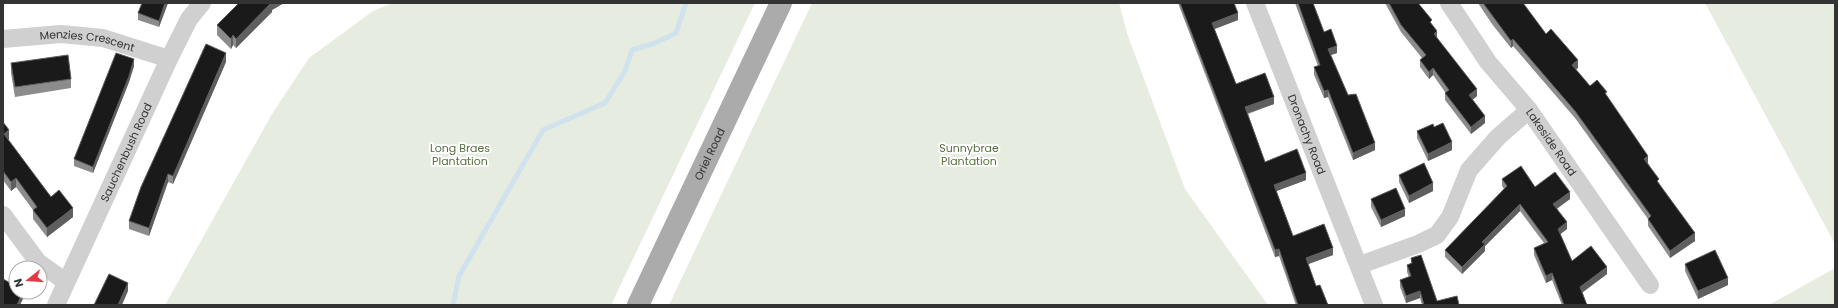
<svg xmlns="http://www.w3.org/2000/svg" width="1838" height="308" font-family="Poppins,sans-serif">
<rect width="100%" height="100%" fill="#fff"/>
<path fill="#e6ecdf" d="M393,3h362l-144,302h-446l107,-191 37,-56 64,-47z
M812,3h307l9,33 57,153 83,116h-599z
M1705,3h130v241z
M1835,268v37h-66z"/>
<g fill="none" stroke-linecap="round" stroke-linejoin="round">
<path stroke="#cfe2ee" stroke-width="5" d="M453,305l6,-29 84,-146 62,-27 20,-32 7,-21 23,-7 21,-10 10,-30"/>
<g stroke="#d0d0d0" stroke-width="18">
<path id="s1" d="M1255,3l119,302"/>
<path id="s2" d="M1449,3l39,59 41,48 121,175"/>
<path id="s3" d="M3,39l58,-5 42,4 66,21"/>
<path d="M3,215l35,47 28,20"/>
<path d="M1360,265l58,-21 19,-9 13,-18 19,-47 29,-33 31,-27"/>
<path id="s4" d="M56,305l113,-246 20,-40 13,-16"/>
</g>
<path stroke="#ababab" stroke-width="22" id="s5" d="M638,305l143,-302"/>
</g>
<path fill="#8c8c8c" d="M168,3l-9,24 -21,-7v-7z
M239,3h45l-12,7v2l-36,36 -3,-3 -2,4 -14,-14v-10z
M1178,3h56l4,17 -24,9 22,55 38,20 -26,10 17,48 41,18 -30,11 17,45 40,19 -25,9 8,22 12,19h-32l-17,-49 -4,1z
M1295,3h18l11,29 13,21 -6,2 17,40 27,55 -22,10 -25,-63 -4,1 -10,-23v-8l4,-1z
M1385,3h33l14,22 5,13 40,58 -5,4 13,23 -14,11 -26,-34v-8l-12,-17 -4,4 -9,-12v-7l2,-2 -21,-26z
M1478,3h45l23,31 32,34 -2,1 14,17 17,11 41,66 11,20 36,58 -25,17 -22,-32v-7l-73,-101 -62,-72 -2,2 -19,-24z
M226,62l-53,122 -5,-2 -19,54 -20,-7v-8z
M11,63l60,16v9l-56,9 -4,-24z
M134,66l-5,16 -36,91 -19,-7v-7z
M3,122l6,17 -1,1 43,57 22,20 -26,20 -14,-18v-9l-17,-23 -5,4 -8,-11z
M1434,127l18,23 -24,11 -11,-23v-7z
M1399,175l34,16 -24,12 -10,-21z
M1502,179l33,8 35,12 -13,10 10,20 -7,5 12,27 35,13 -25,19 5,12h-25l-10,-25 -6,3 -12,-28v-7l10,-5 -24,-32 -35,35v5l-23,23 -17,-17v-7l59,-61 -2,-3z
M1371,199l34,17 -24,11 -10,-20z
M1411,258l26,43 22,4h-37l-2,-7 -14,5 -6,-16v-7l9,-3 -2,-5v-7l4,-1z
M1685,264l43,21 -30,14 -13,-28z"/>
<path fill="#5f5f5f" d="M165,3h3l-9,24v-6z
M271,3h13l-12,7v2l-36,36v-9z
M1238,13v7l-26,10v-7z
M1437,31v7l-3,-4z
M233,35v10l-2,4v-10z
M1513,39v7l-2,2v-7z
M1337,46v7l-9,3v-7z
M226,53v9l-53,122v-8z
M134,59v7l-5,16 -36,91v-6z
M1578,60v8l-6,4v-7z
M1433,68v7l-4,4v-7z
M1477,89v7l-8,7v-8z
M1328,90v7l-4,1v-7z
M1274,97v7l-29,10v-7z
M1485,116v7l-14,11v-7z
M9,130v9l-5,4v-9z
M1452,142v8l-24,11v-7z
M1375,143v7l-22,10v-7z
M1648,156v7l-4,3v-7z
M1306,173v7l-32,12v-7z
M168,174v8l-19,54v-8z
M16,178v9l-5,4v-9z
M1433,183v8l-24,12v-7z
M1570,192v7l-17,12v-7z
M1520,204v7l-35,35v5l-23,23v-7l20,-25z
M73,208v9l-26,20v-9z
M1405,209v7l-24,11v-7z
M1567,222v7l-9,7v-7z
M1695,233v8l-25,17v-7z
M1333,248v7l-27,10v-7z
M1279,249v7l-4,1v-7z
M1607,267v7l-27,20v-7z
M1552,273v7l-6,3v-7z
M1728,278v7l-30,14v-8z
M128,283v8l-6,14h-4z
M1420,291v7l-14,5v-7z
M23,292h1v5l-4,8h-3z"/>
<path fill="#1a1a1a" stroke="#5f5f5f" d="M142,3h23l-6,18 -21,-8z
M239,3h32l-35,36 -3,-4 -2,4 -14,-14z
M1180,3h54l4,10 -26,10 24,61 29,-11 9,24 -29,10 20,55 32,-13 9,24 -32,12 19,51 31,-12 9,24 -27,10 10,28 4,-1 8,20h-30l-19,-56 -4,1z
M1298,3h15l11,29 7,-3 6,17 -9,3 20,46 8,-1 19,49 -22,10 -25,-63 -4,1 -10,-24 6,-2z
M1389,3h29l14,17 -2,2 7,9 -3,3 43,55 -8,6 16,21 -14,11 -26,-34 4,-3 -16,-22 -4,4 -9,-12 6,-5 -25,-30z
M1483,3h40l23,31 5,-5 27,31 -6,5 18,21 7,-6 10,12 -2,1 43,63 -4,3 15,20 -2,2 38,52 -25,18 -22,-32 3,-3 -76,-105 -62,-72 -2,2z
M206,44l20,9 -53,123 -5,-2 -19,54 -20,-7 12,-34z
M116,53l18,6 -5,17 -36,91 -19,-8z
M68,55l3,24 -56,8 -4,-24z
M3,122l6,8 -5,4 47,63 8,-7 14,18 -26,20 -14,-18 4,-3 -21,-29 -5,4 -8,-11z
M1443,123l9,19 -24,12 -11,-23 16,-7 1,3z
M1424,163l9,20 -24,13 -10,-21z
M1521,166l14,21 20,-15 15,20 -17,12 14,18 -9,7 14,32 19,-15 16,21 -27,20 7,18h-23l-12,-32 -6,3 -12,-28 14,-6 -28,-38 -38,38 3,2 -23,23 -17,-17 62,-64 -5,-7z
M1396,188l9,21 -24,11 -10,-21z
M1715,250l13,28 -30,13 -13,-27z
M1421,255l16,46 20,-5 2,9h-35l-4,-14 -14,5 -6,-16 11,-4 -4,-11 5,-2 -1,-5z
M109,274l19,9 -10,22h-24z
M3,279l13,7v6h7l-6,13h-14z"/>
<g text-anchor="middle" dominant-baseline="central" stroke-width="4" stroke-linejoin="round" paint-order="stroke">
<g font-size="11" fill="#333" stroke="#fff">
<text stroke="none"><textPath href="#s3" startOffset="85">Menzies Crescent</textPath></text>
<text stroke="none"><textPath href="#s1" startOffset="141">Dronachy Road</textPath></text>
<text stroke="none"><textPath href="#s2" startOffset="173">Lakeside Road</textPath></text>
<text stroke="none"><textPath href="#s4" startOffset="168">Sauchenbush Road</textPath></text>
<text stroke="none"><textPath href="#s5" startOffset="167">Oriel Road</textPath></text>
</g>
<g font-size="11" fill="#56703f" stroke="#fff">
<text x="460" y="148">Long Braes<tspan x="460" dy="13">Plantation</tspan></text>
<text x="969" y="148">Sunnybrae<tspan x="969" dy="13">Plantation</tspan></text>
</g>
</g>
<rect width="1838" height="308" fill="none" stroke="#333333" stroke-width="8"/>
<g transform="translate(28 280) rotate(253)"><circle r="19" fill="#ffffff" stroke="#adadad"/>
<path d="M0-3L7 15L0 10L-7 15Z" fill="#e63946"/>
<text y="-6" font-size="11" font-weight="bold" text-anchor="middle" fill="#333333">N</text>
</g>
</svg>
